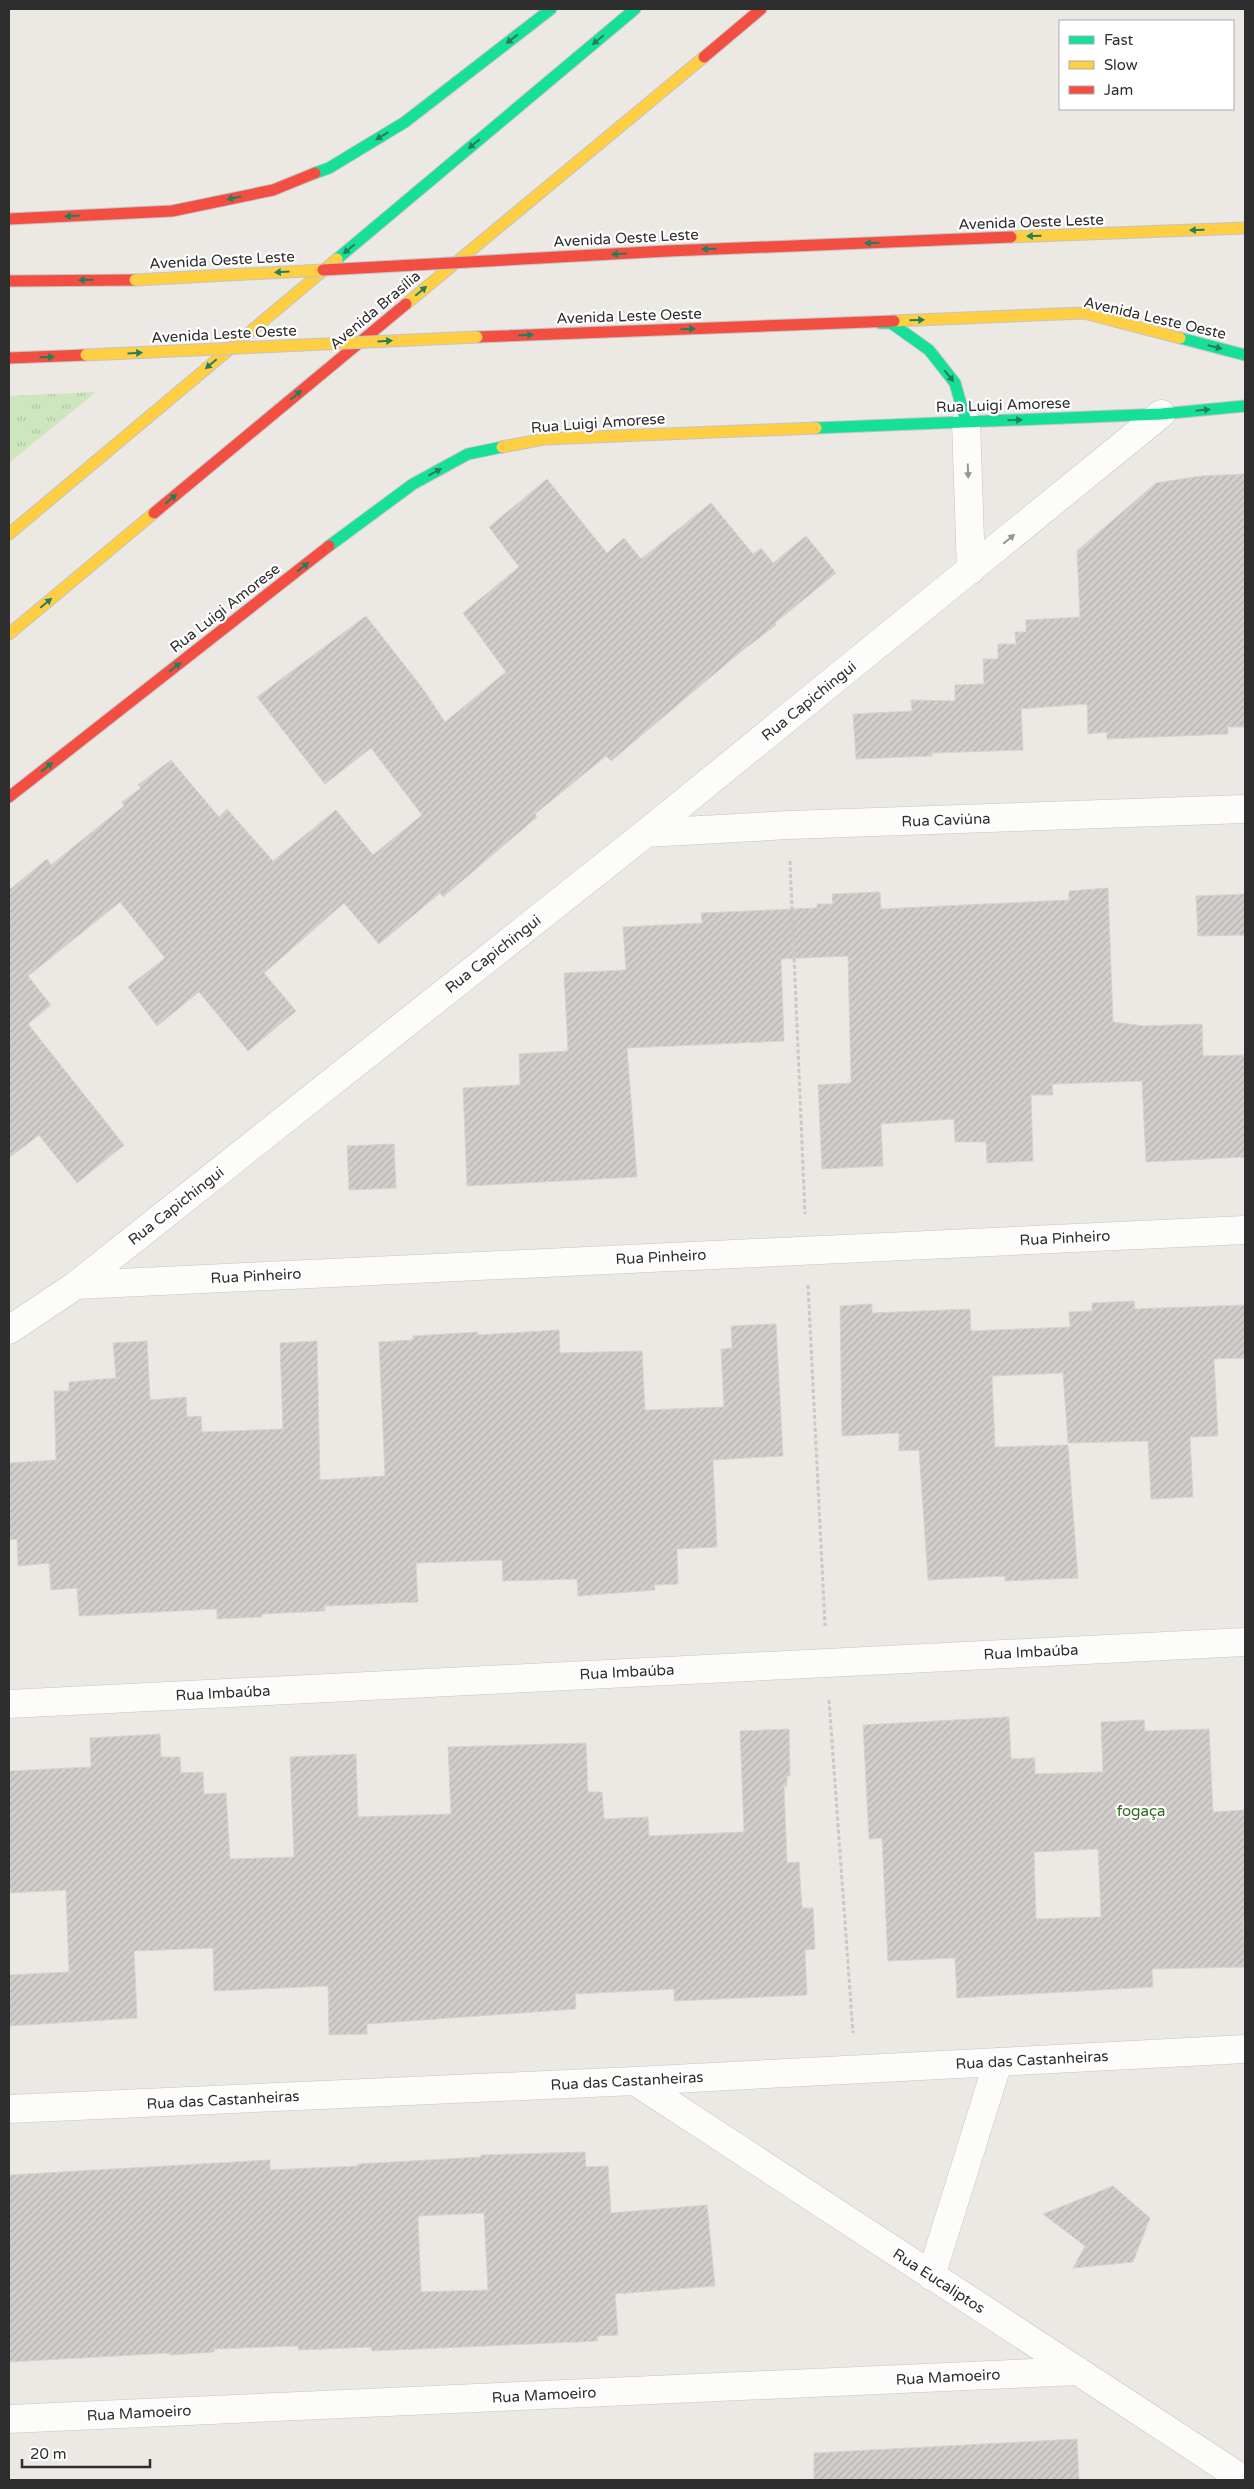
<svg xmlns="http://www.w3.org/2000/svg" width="1254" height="2489" font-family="'Varela Round',sans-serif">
<defs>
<pattern id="grass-tufts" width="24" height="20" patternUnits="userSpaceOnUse" patternTransform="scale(1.25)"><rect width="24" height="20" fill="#cee6be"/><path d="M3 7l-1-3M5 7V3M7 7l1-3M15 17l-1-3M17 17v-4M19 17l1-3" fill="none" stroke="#b1c6a4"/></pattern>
<pattern id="building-hatch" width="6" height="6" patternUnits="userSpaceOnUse" patternTransform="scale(1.25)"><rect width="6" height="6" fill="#d1cecb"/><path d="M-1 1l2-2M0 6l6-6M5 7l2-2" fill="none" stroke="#b4b1af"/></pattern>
</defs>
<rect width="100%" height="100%" fill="#ece8e4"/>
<path fill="url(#grass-tufts)" d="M96,392l-87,71v-67z"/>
<path fill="url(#building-hatch)" stroke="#d7d4d0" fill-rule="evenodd" d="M1245,474v253h-17v7l-121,5v-7l-19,2 -1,-30 -66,5 2,41 -91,3v3l-76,3 -3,-45 59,-3 -1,-11 44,1v-16l29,-1 -1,-25h15v-15h18l-1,-12h11v-12l54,-3 -3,-66 79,-68 45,-7z
M547,479l60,74 17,-15 17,21 70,-56 42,51 8,-6 12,15 33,-27 30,37 -61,50 1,2 -38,29 -127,107 -5,-5 -71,58 2,3 -94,80 -3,-4 -61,51 -35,-41 -80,70 32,38 -48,40 -49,-59 -42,34 -29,-39 37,-29 -45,-56 -92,74 23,29 -23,19 96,121 -47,38 -38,-48 -30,23v-268l38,-31 4,6 73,-59 -2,-4 19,-14 -3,-3 33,-25 48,57 8,-8 46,52 63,-51 37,45 49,-40 -51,-67 -46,36 -68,-87 109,-81 57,73 22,33 61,-50 -43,-59 56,-46 -30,-40z
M1108,888l5,134 31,4 58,-2 1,32 42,-1v102l-99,5 -4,-81 -90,3 1,11h-22l2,66 -46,2 -1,-21h-31l-1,-23 -73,5 2,42 -61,3 -4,-84 33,-2 -3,-127 -67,3 3,82 -157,7 10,129 -170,9 -4,-98 57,-3 -1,-31 49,-3 -4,-78 62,-3 -3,-43 79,-4 -1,-10 116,-5v-4h16l-1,-10 48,-2 1,17 188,-9v-9z
M1245,894v41l-47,1 -2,-40z
M394,1144l2,44 -47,2 -2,-44z
M1134,1301l1,8 110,-4v53l-31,1 4,77 -28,1 3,60 -42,2 -3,-58 -80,2 -5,-70 -71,3 3,71 73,-2 10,133 -73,3v-5l-77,4 -9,-130 -20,1v-18l-57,3 -2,-130 32,-2v9l98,-4 1,22 99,-4 -1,-15 23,-1v-8z
M776,1324l7,132 -70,4 4,87 -40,2 1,35 -24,1 1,5 -77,6 -1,-17 -74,2 -1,-21 -86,3 2,39 -93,4v5l-63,3v3l-45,2v-10l-138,7 -2,-28 -26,2 -2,-27 -31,3 -1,-27 -8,1v-77l47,-3 -2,-69h15v-9l47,-4 -3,-35 34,-2 3,59 36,-3 1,20 14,-1 1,16 81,-3 -3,-86 37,-2 3,139 65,-4 -6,-134 34,-2v-4l65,-4v3l81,-5 1,23 82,-2 3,59 79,-3 -3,-58 11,-1 -1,-22z
M1009,1717l2,42 24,-1v16l68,-2 -2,-50 43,-2 1,11 64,-2 4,83 32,-2v111h-2l2,46 -93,2 1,18 -196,11 -2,-40 -67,3 -6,-123 -13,1 -6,-114zM1098,1849l3,68 -65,2 -2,-67z
M789,1729l1,47h-3v10h-3l3,77 12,-1 3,46h11l2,41 -10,1 2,45 -133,6v-12l-99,5 1,15 -209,15v10l-38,1 -1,-49 -114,5 -1,-43 -79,3 3,67 -128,8v-51l60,-3 -3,-82 -57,3v-122l82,-4 -1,-29 70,-4 1,23h19l1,16 22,-1 1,22 22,-1 4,66 64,-2 -4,-100 66,-3 2,63 93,-3 -3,-67 138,-4 2,49h14l2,27 44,-2 1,19 95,-4 -4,-101z
M585,2152l1,15 22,-1 3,47 96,-8 8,81 -100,8 3,41 -21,1 1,5 -226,10 -1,-4 -72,3 -1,-4 -84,3v3l-44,3v-2l-161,9v-187l261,-15v10l88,-4v-2l123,-7v-2zM484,2213l4,77 -67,2 -3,-76z
M1113,2186l37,32 -17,44 -60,6 12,-22 -42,-32z
M1077,2439l2,41h-265v-27z"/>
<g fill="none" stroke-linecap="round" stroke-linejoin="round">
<g stroke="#c5c4c5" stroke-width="29">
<path id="street" d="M966,422l5,148
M646,833l143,-8 456,-16
M76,1285l1169,-55
M9,1330l67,-45 570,-452 515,-419
M9,1704l1236,-62
M635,2081l609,399
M9,2109l626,-28 610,-32
M931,2276l67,-214
M9,2419l1069,-48"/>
</g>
<g stroke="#c5c4c5" stroke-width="13">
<path id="fast" d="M315,173l14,-5 76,-46 146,-113
M337,259l298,-250
M880,323h11l38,27 26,33 11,39
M1180,338l65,17
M816,428l345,-14 84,-8
M329,546l84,-62 55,-30 34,-7"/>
</g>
<g stroke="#c5c4c5" stroke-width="13">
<path id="slow" d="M1011,237l234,-9
M406,304l298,-247
M894,321l190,-8 96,25
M502,447l42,-8 272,-11
M9,534l328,-275
M9,634l145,-121"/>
</g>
<g stroke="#c5c4c5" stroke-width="13">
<path id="jam" d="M704,57l57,-48
M9,219l163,-8 101,-21 42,-17
M667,251l344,-14
M9,281l126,-1
M477,337l417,-16
M9,358l77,-3
M154,513l252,-209
M9,797l320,-251"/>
</g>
<path stroke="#c9c9c8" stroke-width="3" stroke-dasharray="4 2.5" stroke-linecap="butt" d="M790,861l15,353
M808,1285l17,341
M829,1700l24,333"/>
<use href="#street" stroke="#fcfcfb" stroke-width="28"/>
<use href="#fast" stroke="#16e098" stroke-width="11"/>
<use href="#slow" stroke="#ffcf43" stroke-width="11"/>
<use href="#jam" stroke="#f24e42" stroke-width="11"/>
<g stroke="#c5c4c5" stroke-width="13" stroke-linecap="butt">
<path id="slow-bridge" d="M135,280l188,-10
M86,355l391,-18"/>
</g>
<g stroke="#c5c4c5" stroke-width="13" stroke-linecap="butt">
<path id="jam-bridge" d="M323,270l344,-19"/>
</g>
<use href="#slow-bridge" stroke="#ffcf43" stroke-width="11"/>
<use href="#jam-bridge" stroke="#f24e42" stroke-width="11"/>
</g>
<defs><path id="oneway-solid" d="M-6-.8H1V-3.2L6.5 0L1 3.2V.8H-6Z" transform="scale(1.25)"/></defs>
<g fill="#237e5e">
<use href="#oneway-solid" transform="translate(512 39) rotate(142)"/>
<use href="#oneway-solid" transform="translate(598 40) rotate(140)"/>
<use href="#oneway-solid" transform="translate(382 136) rotate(149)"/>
<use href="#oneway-solid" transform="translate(474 144) rotate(140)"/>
<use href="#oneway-solid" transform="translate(234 198) rotate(169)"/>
<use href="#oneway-solid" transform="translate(72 216) rotate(177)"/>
<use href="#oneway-solid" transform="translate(1197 230) rotate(178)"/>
<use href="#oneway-solid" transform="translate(1034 236) rotate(178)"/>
<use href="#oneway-solid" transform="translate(872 243) rotate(178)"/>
<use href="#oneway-solid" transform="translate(349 249) rotate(140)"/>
<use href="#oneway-solid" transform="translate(709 249) rotate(178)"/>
<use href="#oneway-solid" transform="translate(619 254) rotate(177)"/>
<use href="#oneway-solid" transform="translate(282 272) rotate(177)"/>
<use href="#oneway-solid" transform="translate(86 280) rotate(179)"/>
<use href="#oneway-solid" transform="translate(421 291) rotate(-40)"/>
<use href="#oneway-solid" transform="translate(917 320) rotate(-2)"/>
<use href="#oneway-solid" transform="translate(688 329) rotate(-2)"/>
<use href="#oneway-solid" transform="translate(526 335) rotate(-2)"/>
<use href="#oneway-solid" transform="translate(385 341) rotate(-3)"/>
<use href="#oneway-solid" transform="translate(1215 347) rotate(14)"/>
<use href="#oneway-solid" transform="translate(135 353) rotate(-3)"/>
<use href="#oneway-solid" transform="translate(47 357) rotate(-2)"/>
<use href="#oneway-solid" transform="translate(211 364) rotate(140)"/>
<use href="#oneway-solid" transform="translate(949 376) rotate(51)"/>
<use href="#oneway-solid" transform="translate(296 395) rotate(-40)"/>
<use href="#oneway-solid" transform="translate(1203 410) rotate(-6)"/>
<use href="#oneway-solid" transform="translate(1015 420) rotate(-2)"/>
<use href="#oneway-solid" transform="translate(435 472) rotate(-28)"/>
<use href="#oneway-solid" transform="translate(171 499) rotate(-40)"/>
<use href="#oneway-solid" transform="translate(303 567) rotate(-38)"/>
<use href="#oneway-solid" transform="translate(46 603) rotate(-40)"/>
<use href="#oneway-solid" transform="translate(175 667) rotate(-38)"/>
<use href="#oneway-solid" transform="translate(47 767) rotate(-38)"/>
</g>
<g fill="#959594">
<use href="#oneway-solid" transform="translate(968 471) rotate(88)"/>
<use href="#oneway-solid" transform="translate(1009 539) rotate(-40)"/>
</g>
<g text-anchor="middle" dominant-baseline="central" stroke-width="4.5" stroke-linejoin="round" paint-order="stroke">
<g font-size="15" fill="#2e2e2e" stroke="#fff">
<text transform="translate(1031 222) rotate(-2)">Avenida Oeste Leste</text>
<text transform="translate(626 238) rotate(-3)">Avenida Oeste Leste</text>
<text transform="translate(222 260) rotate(-3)">Avenida Oeste Leste</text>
<text transform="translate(375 310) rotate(-40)">Avenida Brasília</text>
<text transform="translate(629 316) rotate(-2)">Avenida Leste Oeste</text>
<text transform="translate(1155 318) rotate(13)">Avenida Leste Oeste</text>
<text transform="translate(224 334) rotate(-3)">Avenida Leste Oeste</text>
<text transform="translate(1003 405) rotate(-2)">Rua Luigi Amorese</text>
<text transform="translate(598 423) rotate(-4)">Rua Luigi Amorese</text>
<text transform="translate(225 608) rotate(-38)">Rua Luigi Amorese</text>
<text transform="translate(809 701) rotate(-39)">Rua Capichingui</text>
<text transform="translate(946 820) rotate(-2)">Rua Caviúna</text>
<text transform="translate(493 954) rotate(-38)">Rua Capichingui</text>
<text transform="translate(176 1206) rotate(-38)">Rua Capichingui</text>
<text transform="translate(1065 1238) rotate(-3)">Rua Pinheiro</text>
<text transform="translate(661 1257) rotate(-3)">Rua Pinheiro</text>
<text transform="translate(256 1276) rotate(-3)">Rua Pinheiro</text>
<text transform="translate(1031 1652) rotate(-3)">Rua Imbaúba</text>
<text transform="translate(627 1672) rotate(-3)">Rua Imbaúba</text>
<text transform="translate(223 1693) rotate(-3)">Rua Imbaúba</text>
<text transform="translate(1032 2060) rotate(-3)">Rua das Castanheiras</text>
<text transform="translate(627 2081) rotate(-3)">Rua das Castanheiras</text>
<text transform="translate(223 2100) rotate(-3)">Rua das Castanheiras</text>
<text transform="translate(939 2281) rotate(33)">Rua Eucaliptos</text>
<text transform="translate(948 2377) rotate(-3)">Rua Mamoeiro</text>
<text transform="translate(544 2395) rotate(-3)">Rua Mamoeiro</text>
<text transform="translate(139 2413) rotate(-3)">Rua Mamoeiro</text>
</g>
<g font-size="15" fill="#2c6e1b" stroke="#fff">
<text x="1141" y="1811">fogaça</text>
</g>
</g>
<rect width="1254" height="2489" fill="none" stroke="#2e2e2e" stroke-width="20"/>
<rect x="1059" y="20" width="175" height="90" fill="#ffffff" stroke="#ababab"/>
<rect x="1069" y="36" width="25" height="8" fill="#16e098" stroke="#ababab"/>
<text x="1104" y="45" font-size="15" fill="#2e2e2e">Fast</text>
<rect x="1069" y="61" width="25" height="8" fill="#ffcf43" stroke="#ababab"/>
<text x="1104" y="70" font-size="15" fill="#2e2e2e">Slow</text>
<rect x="1069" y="86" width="25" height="8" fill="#f24e42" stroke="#ababab"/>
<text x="1104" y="95" font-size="15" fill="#2e2e2e">Jam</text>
<path d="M22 2459v8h128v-8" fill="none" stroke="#2e2e2e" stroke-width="2.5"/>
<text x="30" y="2459" font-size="15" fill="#2e2e2e" stroke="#ffffff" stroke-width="4" paint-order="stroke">20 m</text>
</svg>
